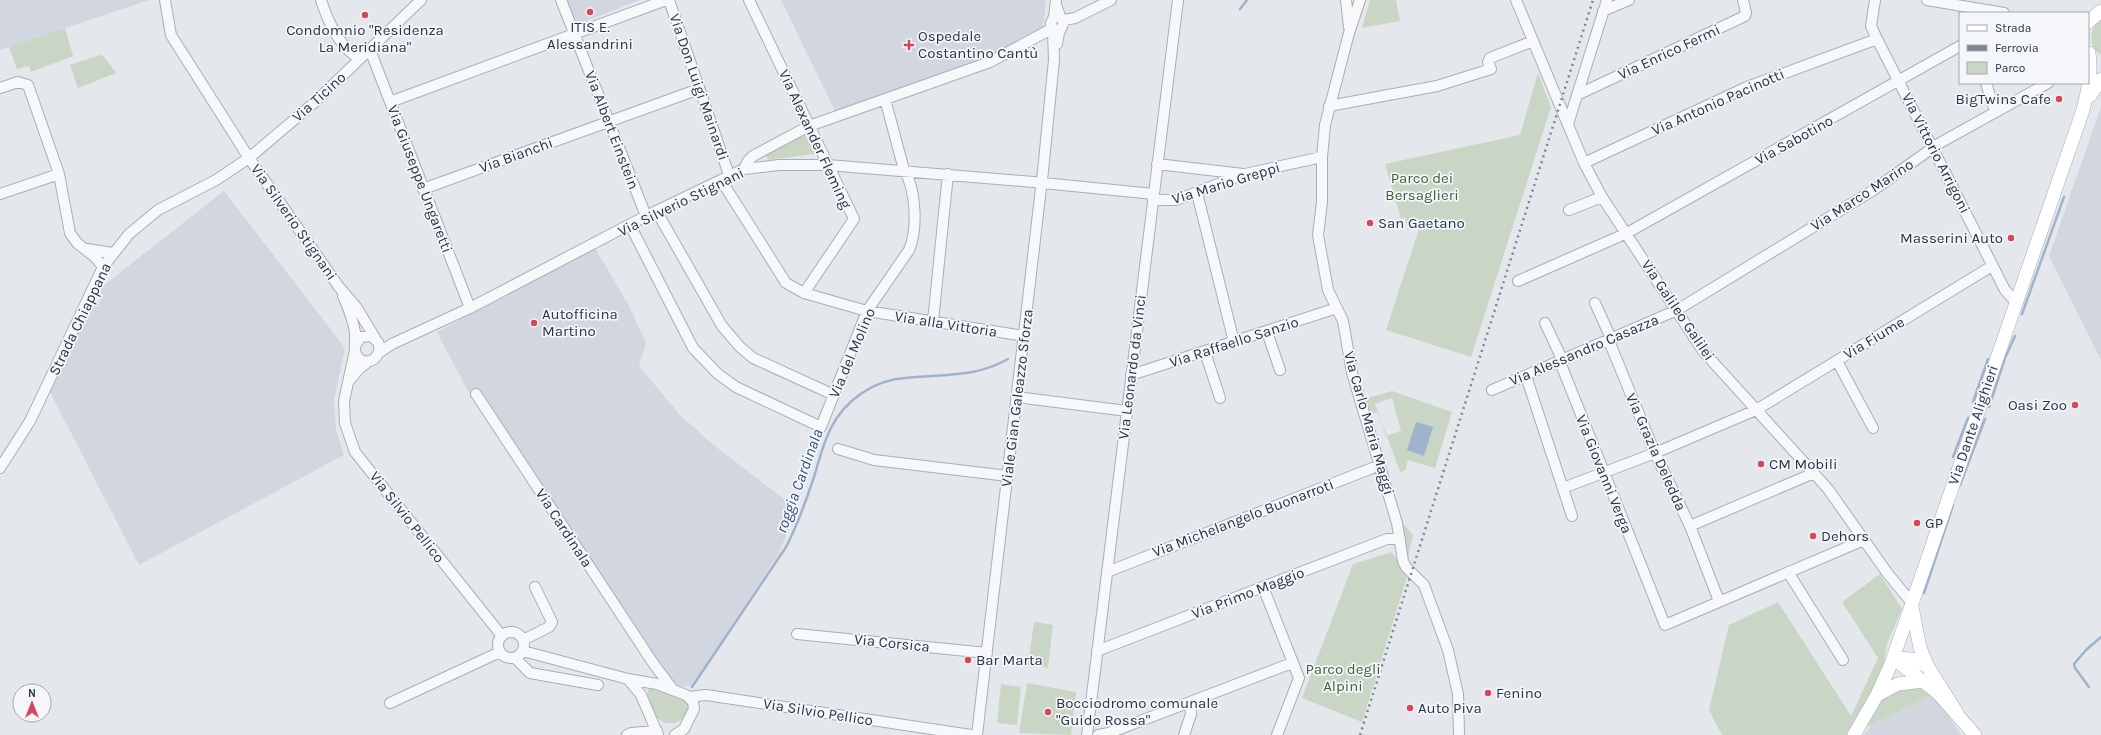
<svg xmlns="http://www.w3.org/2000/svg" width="2101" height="735" font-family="Karla,sans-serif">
<rect width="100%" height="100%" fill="#e4e7ec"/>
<path fill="#d2d6de" d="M0,0h149l-149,50z
M566,0h74l-63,25 -2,-1z
M781,0h265l-3,30 -55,29 -153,52z
M2101,107v253l-52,-104z
M224,191l121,157 -11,53 2,29 8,25 -205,110 -90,-175 36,-78 16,-12 -2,-11z
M595,248l34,58 17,37 -7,23 41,49 31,28 86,66 -18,44 -87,133 -13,1 -7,-5 -190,-289h-13l-32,-61z
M1934,694l27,41h-97l8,-11z"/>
<path fill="#c9d6c5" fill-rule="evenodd" d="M1370,0h26l4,21 -38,7z
M2101,18v37c-14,-9 -12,-27 0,-37z
M65,28l8,28 -42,16 -2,-6 -12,3 -8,-22z
M100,55l4,2 12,16 -38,15 -8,-23z
M1538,73l13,34 -80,250 -85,-27 34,-104 -3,-6 -11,3 -1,-6 -4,2 -16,-55 135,-29z
M804,133l11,21 -47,6 -3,-7z
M1392,391l60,21 -17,56 -27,-8 -3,11 -5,1 -22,-60 -10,2 -4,-15zM1392,398l9,33 -15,5 -11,-32z
M1402,523l11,12 -6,26z
M1392,552l15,25 -45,145 -60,-24 51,-134z
M1880,574l22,35 -15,35 -3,20 -11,27 -25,44h-126l-13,-25 20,-85 49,-23 73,114 27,-58 -36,-56z
M1034,622l19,3 -5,43 -20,-3z
M1027,683l49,9 -5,43 -52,-2z
M1001,684l20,3 -4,38 -20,-2z
M1923,686l11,8 -68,33 12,-22 11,-15z
M649,688c7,0 13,2 20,5 6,2 15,5 19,10 5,9 -14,32 -33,13 -5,-10 -11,-17 -6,-28z"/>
<path fill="#9fb4cc" d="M1416,422l17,5 -9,29 -17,-6z"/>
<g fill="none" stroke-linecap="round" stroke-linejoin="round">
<path stroke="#9fb4cc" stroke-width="2.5" d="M1240,9l7,-9
M2022,314l42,-117
M1973,402l15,-43
M1989,407l16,-49 10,-22
M1953,457l15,-39
M1960,485l25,-66
M1924,593l29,-88
M692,687l94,-140c12,-23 20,-46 28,-70 5,-16 9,-34 17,-49 14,-28 43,-48 74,-50 37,-4 70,0 103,-19
M2089,687l-14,-19 -1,-4 12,-14 15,-13"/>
<g stroke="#a9aeb7" stroke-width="12">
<path id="minor" d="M165,0l6,35 78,123 90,129 18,21 18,30
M321,0c7,22 18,47 39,59
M561,0l85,216
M669,0l60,175
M749,0l105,219 -50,74
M1346,0l3,27
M1360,0l-11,33 -24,92 -3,32v45l-4,33 10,55 15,31 9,52 45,150 6,38 3,6 18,18 24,65 10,44 1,41
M1516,0l68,163 18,34 101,154 125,138 60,85 24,29
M1875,0l-4,26 6,13 128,251 11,12
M1927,0l77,13
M1056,5l4,11 4,6 -5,11 -2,11
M1603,11l26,-11
M1064,20l11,-2 36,-18
M370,50l100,258
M1986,83l9,28
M0,88l18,-6 10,3 31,89 11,59 7,10 18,14 8,10
M1577,95l168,-79 1,-3 -3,-13
M390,102l276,-102
M1329,106l108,-20 54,-17 -3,-7 2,-4 43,-17
M1568,124l39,-124
M1584,163l163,-76 130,-48
M1157,164l86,10
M744,169l4,-8 5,-5 56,-30 181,-64 63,-34
M721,180l65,103 18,10 63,18 157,25
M423,189l276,-100
M1197,193l37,149
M0,194l59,-20
M1153,200h23l69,-26 77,-17
M1569,210l33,-13
M657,212l65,114 18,21 13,11 81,37
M630,225l63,123 25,26 18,13 85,40 46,-116 42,-61c9,-21 7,-61 -5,-80l-19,-71
M87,249l26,4
M1518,281l109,-48 333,-187
M343,296c5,11 10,24 12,36 1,7 -2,16 1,22 7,16 29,4 22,-12l-7,-6 -10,1 -6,9
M1595,303l14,31v7l46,112 35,73 29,75
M933,321l15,-147
M1545,323l15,32v7l105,263 199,-85
M1267,332l13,38
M355,350l-11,51 1,22 10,29 147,184
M380,352l12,-8 78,-36 176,-92 98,-47 35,-4h49l205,17 121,12
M1205,352l15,46
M1837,361l36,67
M1131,375l206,-67
M1526,376l46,140
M349,381l10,-12 10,-8
M1492,390l185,-80 195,-119 66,-47 110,-61
M476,394l177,269 20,27
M1016,397l111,14
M838,449l36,11 134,16
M0,468l30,-47 73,-154 26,-33 29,-24 58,-30 33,-22 66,-56 106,-102
M1563,488l92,-35 101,-43 236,-144
M1690,526l124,-53
M1107,572l273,-107
M1788,572l55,88
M1263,587l36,91 -22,57
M498 645a13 13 0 1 1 26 0a13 13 0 1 1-26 0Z
M797,634l190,19
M523,640l26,-13 3,-5 -17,-35
M523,651l105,28 29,5 29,11 7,7 1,7 -10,20 -9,6
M1097,651l290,-112h13
M515,658l15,15 68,12
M628,679l13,16 17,40
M688,697l18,-2 265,40
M390,703l110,-51
M627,735l4,-2 26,-2
M977,735l66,-564 11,-111 -1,-27 -2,-10 3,-6 2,-17
M1087,735l91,-735
M1098,735l11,-2 183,-70
M1184,735l7,-21 -1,-11"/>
</g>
<g stroke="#a3abb8" stroke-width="14">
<path id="major" d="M2088,22l13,-11
M2090,96l11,-17
M1912,607l8,41 8,19 29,46
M1893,658l44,34 38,43
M1893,658l19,1 16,8
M1877,695l21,-11 26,-3
M1854,735l23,-40 14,-31 192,-554c5,-20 9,-37 6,-57"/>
</g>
<use href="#minor" stroke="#f7f8fa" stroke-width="10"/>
<use href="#major" stroke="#fff" stroke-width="13"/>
<path stroke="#7d8696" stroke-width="2.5" stroke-dasharray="2 4" stroke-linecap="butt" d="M1360,735l233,-735"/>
</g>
<g fill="#d1495b" stroke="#f4f6f9" stroke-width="1.5">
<circle cx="590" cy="12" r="4"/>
<circle cx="365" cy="15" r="4"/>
<path d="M907 39h4v4h4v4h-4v4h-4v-4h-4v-4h4z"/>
<circle cx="2059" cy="99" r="4"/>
<circle cx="1370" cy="223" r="4"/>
<circle cx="2011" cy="238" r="4"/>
<circle cx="534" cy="323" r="4"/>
<circle cx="2075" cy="405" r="4"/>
<circle cx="1761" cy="464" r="4"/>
<circle cx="1917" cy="523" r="4"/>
<circle cx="1813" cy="536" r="4"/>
<circle cx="968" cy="660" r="4"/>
<circle cx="1488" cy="693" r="4"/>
<circle cx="1410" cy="708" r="4"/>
<circle cx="1048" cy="712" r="4"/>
</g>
<g text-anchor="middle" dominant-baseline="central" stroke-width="3.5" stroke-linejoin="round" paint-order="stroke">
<g font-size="15" fill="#2b3445" stroke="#f4f6f9" text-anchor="start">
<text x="590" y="27" text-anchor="middle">ITIS E.<tspan x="590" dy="17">Alessandrini</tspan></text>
<text x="365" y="30" text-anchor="middle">Condomnio "Residenza<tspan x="365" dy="17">La Meridiana"</tspan></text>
<text x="918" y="36">Ospedale<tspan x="918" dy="17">Costantino Cantù</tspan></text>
<text x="2051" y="99" text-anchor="end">BigTwins Cafe</text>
<text x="1378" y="223">San Gaetano</text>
<text x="2003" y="238" text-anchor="end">Masserini Auto</text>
<text x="542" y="314">Autofficina<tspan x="542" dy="17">Martino</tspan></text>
<text x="2067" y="405" text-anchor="end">Oasi Zoo</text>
<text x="1769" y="464">CM Mobili</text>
<text x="1925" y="523">GP</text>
<text x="1821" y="536">Dehors</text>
<text x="976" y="660">Bar Marta</text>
<text x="1496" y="693">Fenino</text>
<text x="1056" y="703">Bocciodromo comunale<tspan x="1056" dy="17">"Guido Rossa"</tspan></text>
<text x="1418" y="708">Auto Piva</text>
</g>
<g font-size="15" fill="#2b3445" stroke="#f4f6f9">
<text transform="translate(1669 52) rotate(-25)">Via Enrico Fermi</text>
<text transform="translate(699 87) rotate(71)">Via Don Luigi Mainardi</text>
<text transform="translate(319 97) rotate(-42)">Via Ticino</text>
<text transform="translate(1718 102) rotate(-24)">Via Antonio Pacinotti</text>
<text transform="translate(612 130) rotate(69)">Via Albert Einstein</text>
<text transform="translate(815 139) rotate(65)">Via Alexander Fleming</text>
<text transform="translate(1794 140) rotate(-29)">Via Sabotino</text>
<text transform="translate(1936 153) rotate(63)">Via Vittorio Arrigoni</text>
<text transform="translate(516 155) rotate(-20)">Via Bianchi</text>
<text transform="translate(420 179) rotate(69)">Via Giuseppe Ungaretti</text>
<text transform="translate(1226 183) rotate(-17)">Via Mario Greppi</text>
<text transform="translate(1862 195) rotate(-33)">Via Marco Marino</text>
<text transform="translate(681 202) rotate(-26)">Via Silverio Stignani</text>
<text transform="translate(294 222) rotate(55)">Via Silverio Stignani</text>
<text transform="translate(1678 310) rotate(56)">Via Galileo Galilei</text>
<text transform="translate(80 319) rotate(-64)">Strada Chiappana</text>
<text transform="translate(946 324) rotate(9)">Via alla Vittoria</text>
<text transform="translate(1874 338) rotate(-31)">Via Fiume</text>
<text transform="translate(1234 342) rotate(-18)">Via Raffaello Sanzio</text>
<text transform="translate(1584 350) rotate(-23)">Via Alessandro Casazza</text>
<text transform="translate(852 353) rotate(-67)">Via del Molino</text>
<text transform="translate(1132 367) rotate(-83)">Via Leonardo da Vinci</text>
<text transform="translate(1017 398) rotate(-83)">Viale Gian Galeazzo Sforza</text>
<text transform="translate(1369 423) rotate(74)">Via Carlo Maria Maggi</text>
<text transform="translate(1973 425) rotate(-71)">Via Dante Alighieri</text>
<text transform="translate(1656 452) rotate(66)">Via Grazia Deledda</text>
<text transform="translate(1604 474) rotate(68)">Via Giovanni Verga</text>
<text transform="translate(407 517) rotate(52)">Via Silvio Pellico</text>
<text transform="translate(1243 518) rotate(-21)">Via Michelangelo Buonarroti</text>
<text transform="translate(564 528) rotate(57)">Via Cardinala</text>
<text transform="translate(1248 593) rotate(-21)">Via Primo Maggio</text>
<text transform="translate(892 643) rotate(6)">Via Corsica</text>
<text transform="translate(818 712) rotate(9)">Via Silvio Pellico</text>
</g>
<g font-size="15" fill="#3f6138" stroke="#f4f6f9">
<text x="1422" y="178">Parco dei<tspan x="1422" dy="17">Bersaglieri</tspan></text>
<text x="1343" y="669">Parco degli<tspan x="1343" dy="17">Alpini</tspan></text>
</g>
<g font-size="16" font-style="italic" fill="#34527a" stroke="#f4f6f9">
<text transform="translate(799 481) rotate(-70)">roggia Cardinala</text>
</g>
</g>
<rect x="1959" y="12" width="130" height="72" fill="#f4f6f9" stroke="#a4a8b1"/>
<rect x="1967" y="25" width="20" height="6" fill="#ffffff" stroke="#a4a8b1"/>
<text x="1995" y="32" font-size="12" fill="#2b3445">Strada</text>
<rect x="1967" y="45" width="20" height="6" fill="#7d8696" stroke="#a4a8b1"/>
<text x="1995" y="52" font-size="12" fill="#2b3445">Ferrovia</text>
<rect x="1967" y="62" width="20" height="12" fill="#c9d6c5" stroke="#a4a8b1"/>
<text x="1995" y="72" font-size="12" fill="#2b3445">Parco</text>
<g transform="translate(32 703)"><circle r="19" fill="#f4f6f9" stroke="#a4a8b1"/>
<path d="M0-3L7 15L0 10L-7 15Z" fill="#d1495b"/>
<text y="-6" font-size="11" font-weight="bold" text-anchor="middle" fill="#2b3445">N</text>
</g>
</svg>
